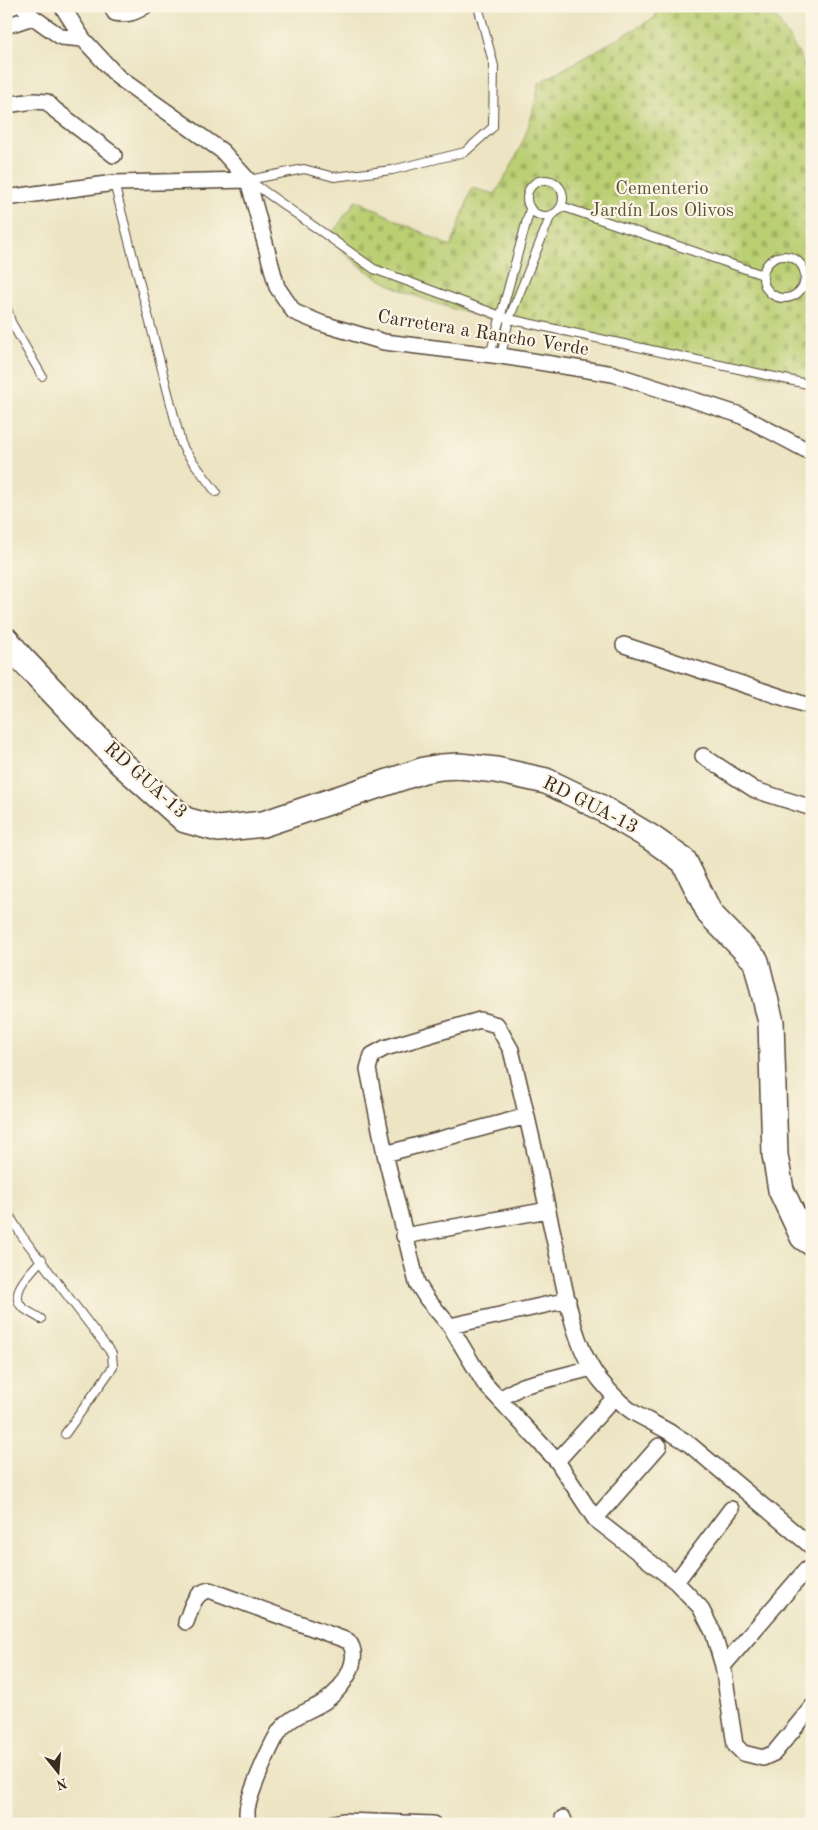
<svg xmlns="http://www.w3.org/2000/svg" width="818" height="1830" font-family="'Old Standard TT',serif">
<defs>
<pattern id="cemetery-stones" width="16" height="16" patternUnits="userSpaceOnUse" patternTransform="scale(1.25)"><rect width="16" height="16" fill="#bace72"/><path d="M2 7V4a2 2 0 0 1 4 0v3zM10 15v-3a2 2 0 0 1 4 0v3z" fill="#a1b162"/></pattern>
</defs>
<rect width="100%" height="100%" fill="#fcf5e5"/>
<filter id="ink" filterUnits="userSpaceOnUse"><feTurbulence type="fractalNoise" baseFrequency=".02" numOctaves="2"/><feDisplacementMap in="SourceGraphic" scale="10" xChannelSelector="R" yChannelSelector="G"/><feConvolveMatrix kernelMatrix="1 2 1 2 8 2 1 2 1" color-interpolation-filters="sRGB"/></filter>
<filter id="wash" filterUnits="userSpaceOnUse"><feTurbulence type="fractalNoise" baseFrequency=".0096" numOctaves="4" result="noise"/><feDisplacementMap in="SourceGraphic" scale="20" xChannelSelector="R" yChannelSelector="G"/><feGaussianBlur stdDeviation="1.12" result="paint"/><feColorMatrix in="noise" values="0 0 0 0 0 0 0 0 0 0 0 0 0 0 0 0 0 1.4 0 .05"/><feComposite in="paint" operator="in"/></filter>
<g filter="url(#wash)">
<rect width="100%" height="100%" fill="#ece4c2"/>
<path fill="url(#cemetery-stones)" stroke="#7a7c48" d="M653,6h119l1,6 39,64v308l-328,-66c-46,-14 -93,-26 -130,-57 -9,-7 -16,-17 -23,-26l25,-35 95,47 21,-59 23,6c24,-39 36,-66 44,-111l117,-66z"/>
</g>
<g filter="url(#ink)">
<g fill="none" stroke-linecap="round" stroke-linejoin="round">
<g stroke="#564637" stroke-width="10">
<path id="lane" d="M248,180l56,-11 30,8 58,-7 73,-18 28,-25 1,-61 -16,-60
M527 198a18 18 0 1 1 36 0a18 18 0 1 1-36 0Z
M250,181l124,88 135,50 303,66
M114,183l67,260 4,8 31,41
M561,206l202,69
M763 277a21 21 0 1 1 42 0a21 21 0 1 1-42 0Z
M6,305l5,17 31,54
M490,355l40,-146
M501,356l8,-37 42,-104
M6,668l11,-8
M6,1210l16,26 90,118 1,13 -48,67
M41,1319c-6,-4 -15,-8 -20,-13 -12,-15 12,-36 21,-47"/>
</g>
<g stroke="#564637" stroke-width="18">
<path id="street" d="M23,6l10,11 28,20 22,2
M62,6l21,33 35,38 104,74 26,29 29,107 17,25 29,12 61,18 117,14 112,18 127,41 72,38
M111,6l4,7c12,2 20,0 30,-7
M6,9l8,-3
M6,26l27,-9
M6,105l28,-4 13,1 8,8 59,45
M6,198l108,-15 134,-3
M624,645l188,62
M703,756l52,34 57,18
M385,1154l142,-38
M404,1236l144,-26
M450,1326l118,-26
M500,1399l22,-13 70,-18
M557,1461l58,-64
M595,1519l64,-73
M812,1547l-123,-103c-17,-12 -35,-20 -53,-30 -14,-8 -26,-22 -36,-34 -28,-35 -35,-94 -45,-137 -14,-64 -28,-129 -44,-193l-14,-25 -17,-5 -95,28 -13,7 -4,14 17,85 32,129 10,16 23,27 34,57 73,78 38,58 81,63 24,25 13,25 10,34 12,79 8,8 20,5 11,-5 38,-46
M676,1582l55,-73
M186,1622c5,-12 7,-29 23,-32l139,51c16,18 -7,50 -24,61 -14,9 -31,13 -42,26 -9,10 -31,63 -34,77 -2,6 -1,12 0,19
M723,1666l83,-96
M563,1818l2,6
M330,1824l13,-3 90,3"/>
</g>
<g stroke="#564637" stroke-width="28">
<path id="primary" d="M6,640l15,18 100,105 64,57 33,9 45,-5 161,-54 17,-3 18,-1 37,4 50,11 50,24 54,32 34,24 26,53 46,47 15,61 4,133 6,35 22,47 9,6"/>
</g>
<use href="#lane" stroke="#fff" stroke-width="8"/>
<use href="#street" stroke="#fff" stroke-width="15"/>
<use href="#primary" stroke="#fff" stroke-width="25"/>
</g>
</g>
<g text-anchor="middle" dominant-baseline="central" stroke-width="4.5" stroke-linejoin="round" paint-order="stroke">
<g font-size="19" fill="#5b5333" stroke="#fcf5e5">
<text x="662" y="189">Cementerio<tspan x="662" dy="22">Jardín Los Olivos</tspan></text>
</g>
<g font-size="19" fill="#3b2a1e" stroke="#fcf5e5">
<text transform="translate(483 334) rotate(9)">Carretera a Rancho Verde</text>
<text transform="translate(145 781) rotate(42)">RD GUA-13</text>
<text transform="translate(590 806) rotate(27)">RD GUA-13</text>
</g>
</g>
<rect width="818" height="1830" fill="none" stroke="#fcf5e5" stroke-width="25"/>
<g transform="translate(58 1772) rotate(163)" stroke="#fcf5e5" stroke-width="4" paint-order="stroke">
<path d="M0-4L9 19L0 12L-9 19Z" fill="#3b2a1e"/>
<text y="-8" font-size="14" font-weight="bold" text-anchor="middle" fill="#3b2a1e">N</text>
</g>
</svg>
